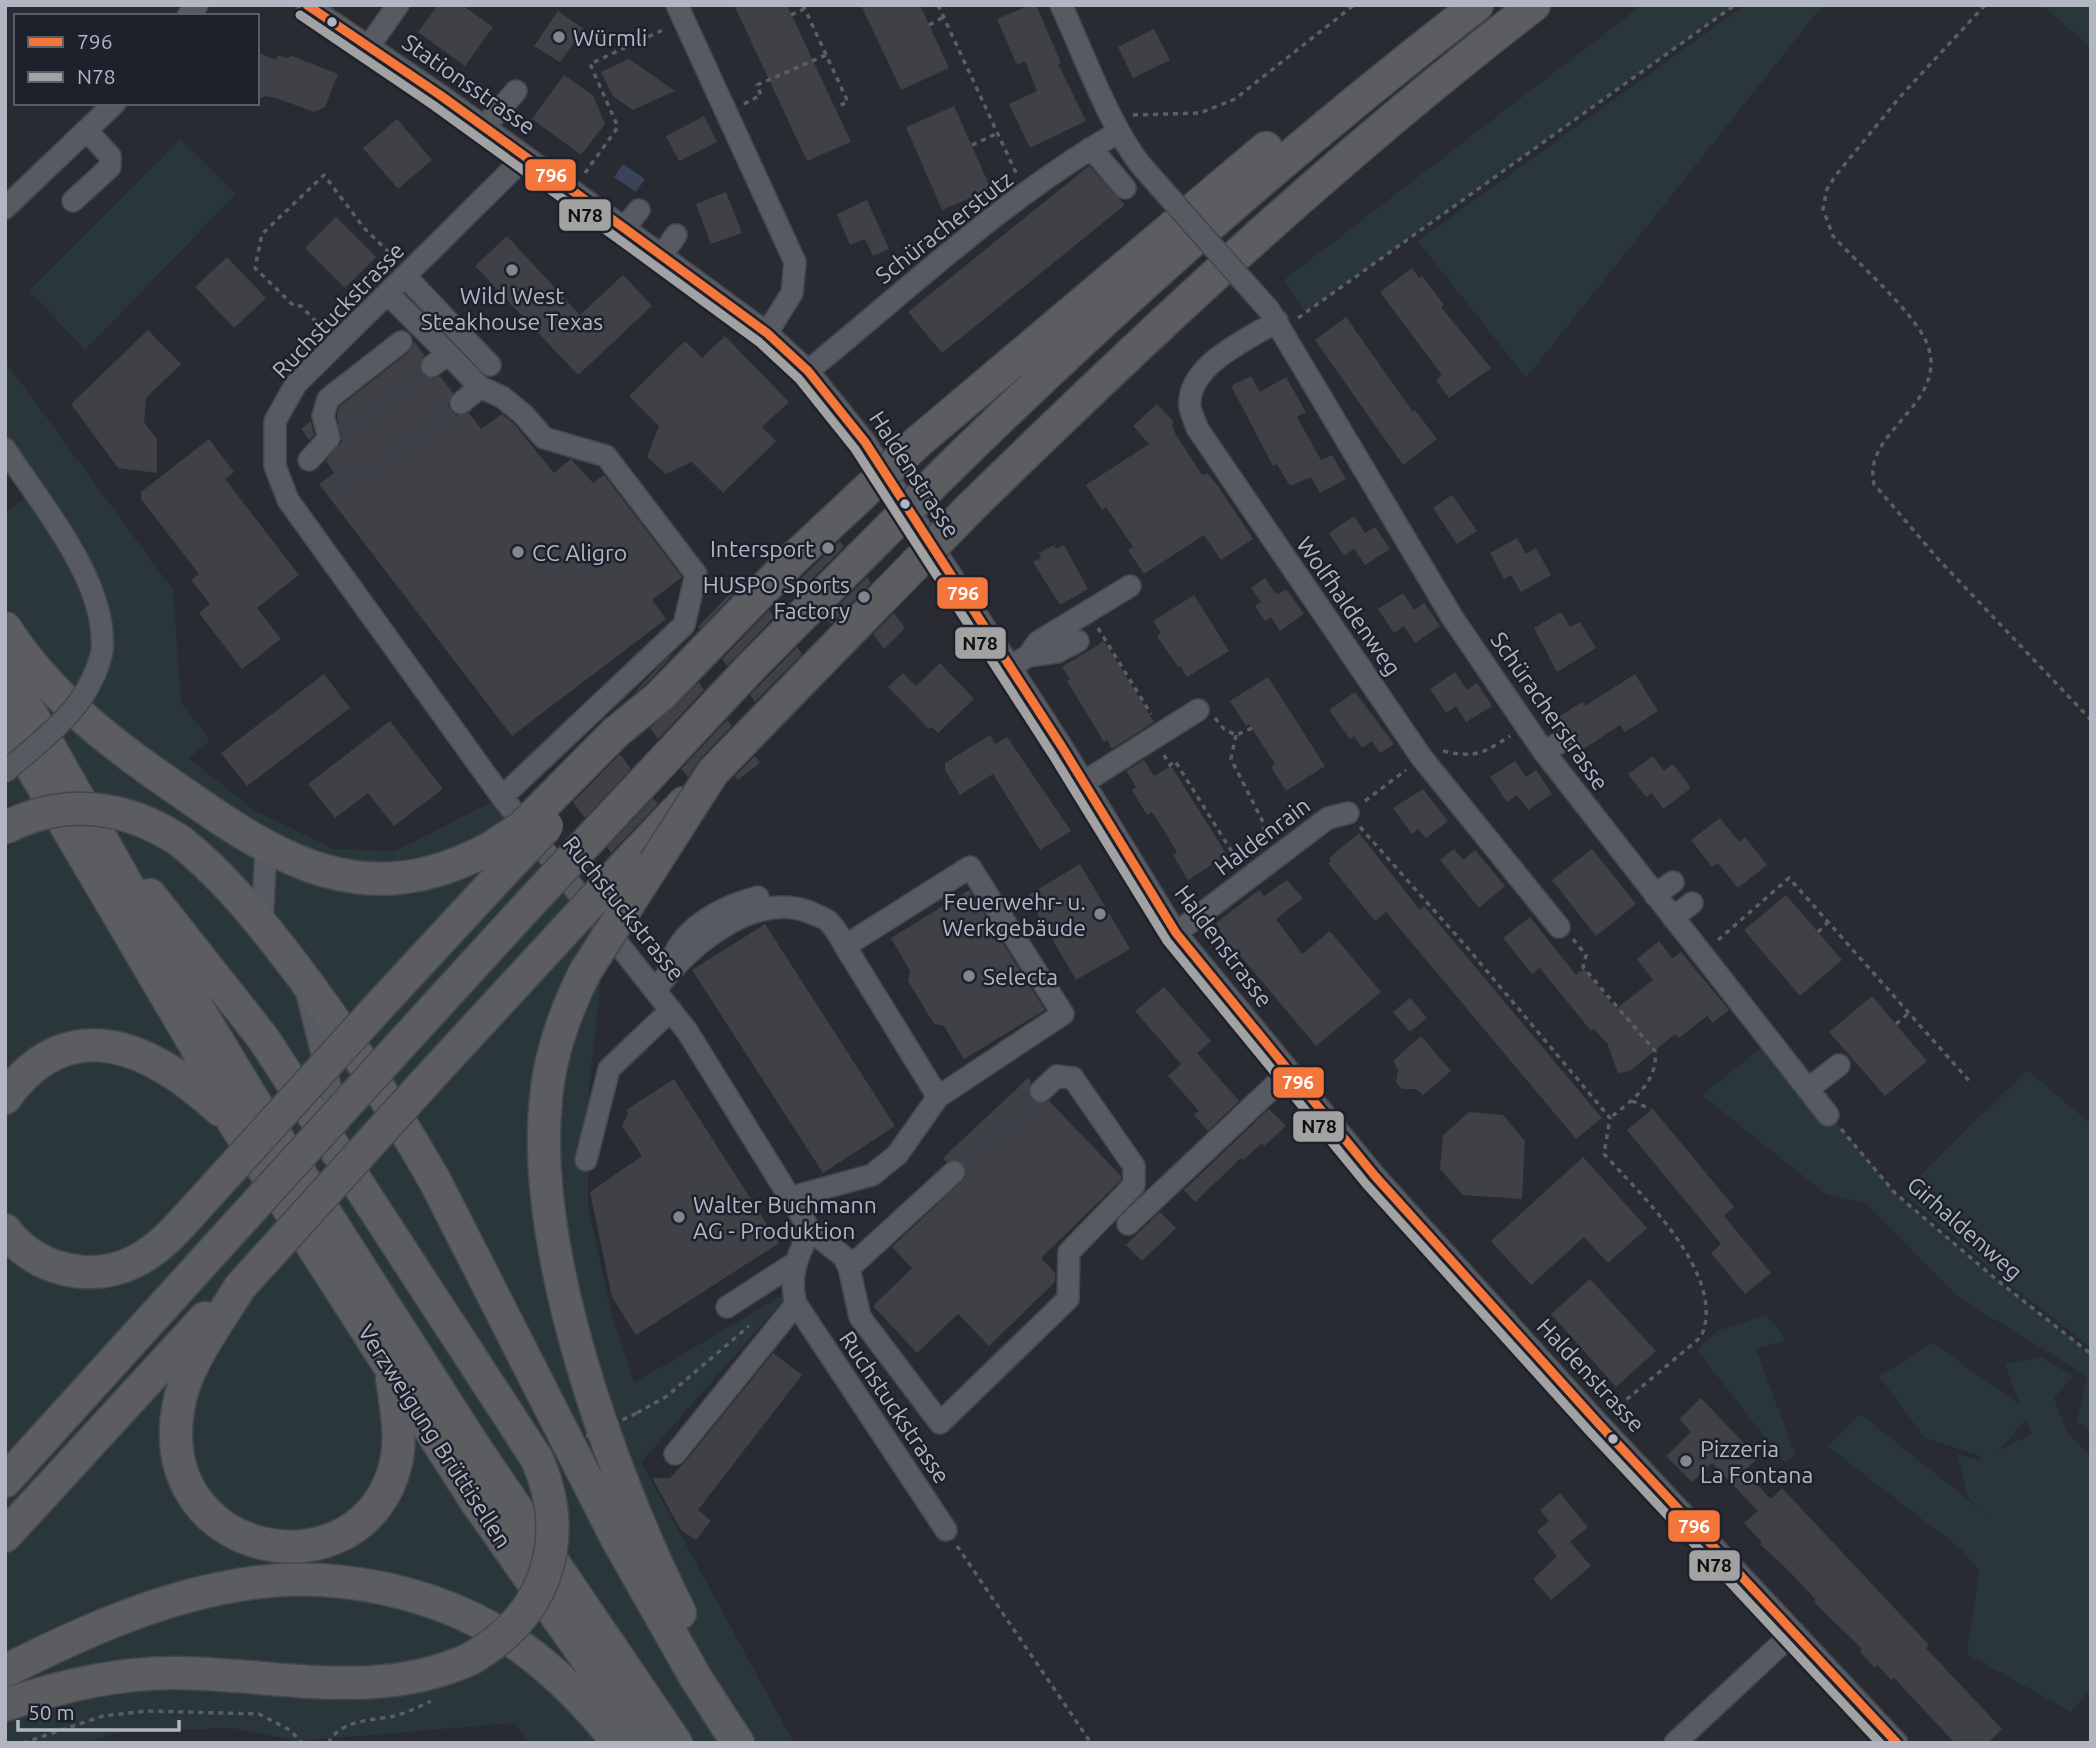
<svg xmlns="http://www.w3.org/2000/svg" width="2096" height="1748" font-family="Ubuntu,sans-serif">
<rect width="100%" height="100%" fill="#282b32"/>
<path fill="#2a373a" fill-rule="evenodd" d="M1642,5h93l-429,307 -22,-32z
M1745,5h78l-297,373 -108,-137z
M2042,5h49v43z
M180,139l56,55 -151,156 -56,-59z
M5,361l168,229 8,113 29,37 -21,18 64,52 81,39 61,2 107,-54 104,137 -17,154 -1,119 25,113 21,63 159,-94 -152,173 153,281h-264l-16,-20 -215,18 -68,-13 -111,4 -38,11h-77v-1229l28,-22 -28,-43z
M1770,1041l125,152 102,87 94,74v77l-14,-9 10,-46 -129,-79 -93,-95 -38,-7 -125,-100z
M2027,1070l64,54v224l-92,-72 -96,-83z
M1767,1315l19,26 -30,8 40,107 -11,7 -88,-113 22,-20z
M1933,1343l87,62 -15,-41 37,-7 31,19 -19,22 13,35 24,24v232l-20,23 -104,-58 12,-83 -19,-23 -133,-102 33,-32 125,99 -17,-16 -11,-43 22,6 4,-3 -58,-19 -46,-62zM2026,1420l6,14 -33,16z"/>
<path fill="#394359" d="M623,164l22,15 -9,13 -22,-15z"/>
<path fill="#3f4147" d="M438,5h24l31,22 -28,39 -47,-34z
M734,5h53l64,137 -44,19z
M861,5h59l29,63 -48,22z
M1030,5h6l25,58 -3,1 28,57 -56,27 -21,-44 28,-13 -12,-30 -8,4 -20,-46z
M558,11l26,18 -24,33 -26,-16z
M1154,29l16,31 -37,18 -15,-31z
M257,52l19,8 2,-5 8,3 6,-2 46,18 -13,33 -11,5 -35,-13 -13,-3 -9,4z
M629,59l46,32 -42,19 -20,-14 -12,-24z
M564,75l29,20 12,29 -24,31 -49,-36z
M954,106l37,83 -49,21 -36,-83z
M704,116l13,26 -38,19 -13,-25z
M397,119l35,41 -34,29 -35,-41z
M1089,166l36,39 -183,148 -34,-41z
M726,192l16,41 -31,11 -15,-40z
M867,200l22,49 -16,7 -8,-17 -15,6 -13,-31z
M336,217l40,40 -31,31 -40,-40z
M507,236l73,79 43,-40 29,31 -74,69 -103,-109z
M227,257l39,41 -32,30 -39,-41z
M1412,268l7,10 3,-2 22,29 -3,2 50,61 -42,30 -13,-18 6,-5 -62,-83z
M1346,317l67,95 2,-2 22,29 -34,26 -88,-125z
M148,330l33,34 -35,34 -2,24 13,17v34l-39,-5 -47,-64z
M725,336l64,66 -27,25 14,14 -53,52 -31,-31 -26,12 -19,-17 12,-31 -30,-30 56,-55 17,17z
M414,342l10,13 -5,12 3,7 11,5 7,-3 13,17 -5,12 3,7 6,3 12,-2 12,16 21,-15 12,10 40,49 17,-14 22,24 11,-8 78,102 -30,23 14,19 -154,117 -193,-252 15,-11 -8,-12 16,-19 -5,-26 2,-9 70,-55z
M1251,376l9,16 26,-15 20,35 -9,5 24,43 11,-5 14,24 -26,14 -9,-16 -21,9 -13,-22 -4,2 -42,-80z
M1157,404l17,18 -2,2 4,11 26,40 5,-2 11,13 35,53 -32,21 -17,-25 -60,39 -16,-24 5,-3 -27,-40 -4,3 -16,-25 63,-41 -16,-18z
M311,421l3,14 -5,5 -8,-11z
M209,439l25,33 -9,7 74,96 -42,33 24,31 -39,30 -43,-56 11,-9 -19,-24 8,-6 -58,-75v-7z
M1452,495l25,36 -20,13 -24,-36z
M1354,516l11,17 10,-6 15,22 -25,16 -11,-16 -10,7 -15,-23z
M1517,538l9,16 10,-6 15,27 -30,17 -10,-17 -7,4 -14,-26z
M840,541l4,6 -41,41 -5,-7z
M1054,545l2,4 8,-4 24,44 -28,16 -27,-43 8,-4 -2,-5z
M867,577l4,6 -40,41 -5,-6z
M745,578l2,2 -47,49 -2,-2z
M1265,578l10,15 4,1 7,-5 18,25 -24,17 -9,-14 -6,4 -10,-15 6,-4 -10,-14z
M1403,593l11,17 10,-7 16,23 -25,17 -11,-17 -10,7 -16,-24z
M1194,595l35,56 -42,26 -7,-11 -2,1 -21,-31 4,-3 -8,-12z
M769,610l5,7 -47,49 -5,-7z
M1561,612l9,15 10,-5 16,26 -39,24 -23,-44z
M894,613l11,15 -21,21 -11,-15z
M1104,641l50,81 -42,27 -5,-9 -3,2 -37,-61 3,-2 -8,-12z
M797,647l5,7 -47,48 -5,-7z
M675,652l-27,30 -16,13 31,-33z
M940,663l34,36 -36,34 -6,-6 -3,2 -41,-42 15,-14 13,13z
M1455,672l12,18 10,-7 15,23 -26,16 -10,-16 -10,7 -16,-24z
M324,674l26,34 -103,78 -26,-33z
M1635,674l23,37 -33,21 -5,-7 -41,27 -3,-18 -11,-7 -6,-10 23,-15 3,4z
M1268,677l57,89 -39,25 -15,-24 4,-3 -26,-40 -3,2 -16,-25z
M699,682l5,8 -46,49 -8,-11z
M1355,692l39,52 -14,9 -8,-12 -10,7 -8,-12 -4,3 -21,-29z
M727,720l5,6 -32,33 -12,18 -7,-8z
M390,721l53,68 -49,37 -26,-33 -33,25 -27,-34z
M990,735l5,9 12,-7 64,94 -31,19 -47,-76 -33,21 -15,-25v-7z
M620,754l11,15 -46,49 -12,-16z
M755,756l5,7 -22,17 -3,-4z
M1653,756l11,15 9,-7 18,24 -28,21 -11,-16 -6,4 -18,-23z
M1144,760l10,16 17,-10 56,89 -39,25 -15,-25 4,-3 -12,-20 -13,-20 -5,3 -15,-25 4,-3 -10,-16z
M1515,761l11,16 10,-7 16,24 -24,16 -11,-15 -10,7 -17,-25z
M1423,789l25,32 -22,17 -8,-9 -6,5 -19,-26z
M653,798l5,6 -47,49 -4,-6z
M1720,818l19,24 6,-5 22,28 -29,23 -20,-25 -6,4 -21,-27z
M1359,833l61,77 4,-4 178,212 -26,21 -190,-227 -11,9 -47,-58 3,-2 -2,-3z
M1454,849l9,11 12,-10 30,36 -26,22 -39,-48z
M1592,849l44,55 -40,32 -44,-56z
M1080,864l50,85 -54,31 -49,-84z
M1287,880l16,18 -27,21 26,35 28,-23 51,61 -65,54 -82,-98 -3,2 -15,-27 43,-33 5,6z
M969,890l76,120 -81,49 -20,-33 -10,-2 -26,-43 2,-10 -19,-33z
M1786,895l56,65 -42,36 -56,-66z
M1530,917l46,58 8,-6 32,40 37,-29 -16,-21 22,-18 13,17 9,-6 48,58 -16,13 -6,-7 -28,22 -4,-4 -45,37 -12,2 -11,-30 -13,-14 -3,2 -51,-63 -8,6 -29,-36z
M765,924l130,202 -72,47 -131,-203z
M1164,987l47,54 -14,12 42,48 -31,30 -14,-16 5,-4 -31,-35 13,-12 -46,-53z
M1872,996l55,65 -42,35 -56,-64z
M1410,998l17,20 -17,14 -17,-20z
M1421,1036l30,35 -28,24 -8,-6h-13l-6,-7 2,-12 -5,-9z
M1028,1078l3,4 -3,11 3,6 7,5 11,-3 72,75v4l-80,78 14,15v9l-66,64 -31,-32 -41,39 -44,-47 39,-38 -20,-21 74,-70 -3,-14 -6,-4 -11,3 -3,-4z
M674,1079l105,164 -143,92 -24,-38 -22,-105 52,-36 -20,-30 6,-13 -2,-3z
M1269,1109l17,17 -22,20 -2,-3 -19,17 -2,-2 -46,44 -11,-12z
M1653,1109l81,98 -10,9 47,57 -26,21 -34,-41 10,-9 -94,-114z
M1469,1112l34,3 22,26 -3,58 -59,-4 -23,-26 3,-34z
M1583,1157l64,71 -39,35 -24,-26 -53,48 -40,-44z
M1160,1212l16,16 -34,33 -16,-16z
M1590,1279l66,72 -40,36 -65,-73z
M773,1353l29,22 -104,135 13,11 -15,19 -15,-10 -29,-52h18l15,-16z
M1701,1398l57,60 -14,13 27,28 11,-11 147,157 -3,3 76,81 -14,14h-33l-61,-65 -3,2 -14,-15 -2,3 -15,-16 2,-3 -48,-47 2,-2 -26,-28 -30,-28 2,-2 -18,-19 14,-12 -46,-48 -20,19 -26,-26 25,-24 -12,-13z
M1560,1493l28,34 -18,15 21,24 -40,34 -18,-21 24,-23 -20,-25 12,-10 -9,-11z"/>
<g fill="none" stroke-linecap="round" stroke-linejoin="round">
<path stroke="#3d4048" stroke-width="21" stroke-dasharray="21 10" stroke-linecap="butt" d="M318,452l114,-86
M334,473l20,11 107,-81
M954,1172l87,-81"/>
<g stroke="#44464c" stroke-width="24">
<path id="minor" d="M307,5l133,90 184,133 143,105 41,38 57,71 197,305 114,186 199,243 223,247 299,320
M677,5l118,257 -3,31 -25,40
M1061,5c23,49 50,126 84,165
M188,16l9,-11
M369,46l29,-41
M484,127l32,-36
M1091,148l34,40
M525,157l-229,227 -21,37v45l13,34 214,297 185,234 123,199 34,27 5,11
M73,201l37,-34v-11l-23,-25
M5,208l110,-105
M624,228l15,-18
M661,256l15,-21
M406,277l84,88
M388,294l60,60
M1269,310l183,307 92,135 284,363
M1277,321c-28,18 -91,44 -87,86 1,6 5,14 7,21l225,330 137,169
M432,366l16,-12 32,33 22,10 21,17 21,24 62,18 90,118 -12,51 -182,172
M808,371c98,-80 201,-177 311,-239
M461,403l19,-16
M5,449c37,57 103,133 97,202
M309,460l20,-22 -6,-22 5,-17 73,-57
M1028,656l29,-4 21,-11
M1010,667l18,-11 10,-14 92,-56
M1544,752l20,-12
M1084,782l114,-72
M1655,895l18,-13
M1673,918l19,-15
M262,924l4,-75
M1176,933l152,-115 20,-5
M845,946l93,151
M669,968c11,-40 51,-61 89,-71
M656,989c34,-44 102,-103 160,-74 5,2 11,4 14,8 6,6 11,16 15,23l125,-79 93,147 -125,83 -41,58 -25,20 -80,22
M306,990l33,132
M1808,1089l31,-24
M586,1160l23,-91 62,-59
M954,1172l-105,96 11,49 80,106 128,-124 1,-47 65,-67v-19l-61,-88 -16,-2 -16,15
M1128,1224l161,-152
M810,1230c-12,25 -22,46 -14,74l150,226
M727,1307l68,-44
M675,1454l121,-150
M1675,1743l119,-111"/>
</g>
<g stroke="#44474e" stroke-width="35">
<path id="highway" d="M919,441l347,-293
M944,473c169,-166 345,-323 533,-468
M970,508c180,-176 364,-349 564,-503
M5,628c43,66 101,112 165,156 105,74 193,134 322,63
M5,668l177,314 73,121 221,346 200,294
M5,722l190,323 39,78 241,377 171,243
M180,841c38,30 69,67 99,105 58,74 109,153 156,235l181,356 81,143 41,63
M627,863l57,-60
M150,895l113,143 274,421
M585,972c-20,40 -35,81 -39,126 -16,153 66,379 134,515
M382,1003l125,-135
M405,1040l127,-139
M429,1078l130,-141
M5,1098c65,-92 150,-48 215,12
M5,1230c30,40 86,54 131,31 23,-12 40,-31 57,-50
M240,1287c-23,38 -55,77 -62,122 -25,153 186,189 218,54 6,-27 0,-57 -4,-84
M5,1481l211,-233
M5,1536l200,-218
M5,1671c72,-36 148,-71 228,-85 97,-19 211,5 292,64 36,26 66,59 94,93
M5,1705c55,-19 115,-33 174,-32 98,1 197,29 291,-14"/>
</g>
<path stroke="#5c5e64" stroke-width="3.5" stroke-dasharray="5 5" stroke-linecap="butt" d="M803,5l45,97 -12,5
M938,5l79,170
M1985,5l-86,93 -63,77 -9,14 -4,20 10,27c25,28 83,77 95,110 20,59 -67,86 -54,138l65,76 152,160
M791,15l13,-6
M929,25l15,-8
M744,104l17,-9 -4,-10 69,-30
M1133,115l67,-2 35,-14 119,-94
M972,145l26,-12
M585,173l33,-46 -28,-63 75,-35
M1298,318l437,-313
M323,329l-22,-23h-7l-39,-38 7,-34 62,-59 40,53 32,31
M1098,628l53,86
M1215,718l9,11 12,6 16,-7
M1236,735l-5,24 32,63 2,18
M1443,751c33,7 39,3 67,-15
M1164,755l6,10 5,-4 59,94 11,-3
M1365,801l41,-31
M1360,827l111,125 139,166 -6,36c38,42 124,122 97,183l-87,73
M1818,932l10,-10
M1573,939l13,16 -3,12 72,84c4,31 -24,50 -45,67
M1718,940l71,-62 183,206
M1896,1024l14,-12
M1632,1101l19,8
M1841,1129l54,64 102,87 94,74
M637,1413l30,-17 82,-70
M957,1546l134,197
M23,1743l80,-27 43,-5 113,3 31,16 12,13
M328,1743c14,-24 42,-22 66,-27 12,-3 25,-9 37,-15"/>
<use href="#minor" stroke="#575a61" stroke-width="21"/>
<use href="#highway" stroke="#5c5d61" stroke-width="32"/>
<g stroke="#44464c" stroke-width="24" stroke-linecap="butt">
<path id="minor-bridge" d="M1145,170l124,140
M5,772c41,-36 85,-65 97,-121"/>
</g>
<g stroke="#44474e" stroke-width="35" stroke-linecap="butt">
<path id="highway-bridge" d="M5,828c59,-31 121,-23 175,13
M492,847l30,-20 93,-94 45,-37 133,-137 126,-118
M507,868l40,-42
M532,901l221,-236 191,-192
M559,937l68,-74
M585,972l128,-200 257,-264
M193,1211l189,-208
M216,1248l189,-208
M240,1287l189,-209
M470,1659c76,-43 102,-119 67,-200"/>
</g>
<path stroke="#5c5e64" stroke-width="3.5" stroke-dasharray="5 5" stroke-linecap="butt" d="M559,1449l78,-36"/>
<use href="#minor-bridge" stroke="#575a61" stroke-width="21"/>
<use href="#highway-bridge" stroke="#5c5d61" stroke-width="32"/>
<g stroke="#1c212c" stroke-width="14">
<path id="bus-1" d="M307,5l133,90 184,133 143,105 41,38 57,71 197,305 114,186 199,243 223,247 299,320"/>
</g>
<g stroke="#1c212c" stroke-width="14">
<path id="bus-2" d="M300,15l133,90 184,133 142,104 40,37 56,70 197,305 115,187 199,243 223,247 291,312"/>
</g>
<use href="#bus-1" stroke="#f5763a" stroke-width="9"/>
<use href="#bus-2" stroke="#a2a2a2" stroke-width="9"/>
</g>
<g fill="#b2b6c3" stroke="#1c212c" stroke-width="2.5">
<circle cx="332" cy="22" r="6"/>
<circle cx="905" cy="504" r="6"/>
<circle cx="1613" cy="1439" r="6"/>
</g>
<g fill="#828590" stroke="#1c212c" stroke-width="2.5">
<circle cx="559" cy="37" r="7"/>
<circle cx="512" cy="270" r="7"/>
<circle cx="828" cy="548" r="7"/>
<circle cx="518" cy="552" r="7"/>
<circle cx="864" cy="597" r="7"/>
<circle cx="1100" cy="914" r="7"/>
<circle cx="969" cy="976" r="7"/>
<circle cx="679" cy="1217" r="7"/>
<circle cx="1686" cy="1461" r="7"/>
</g>
<g text-anchor="middle" dominant-baseline="central" stroke-width="5" stroke-linejoin="round" paint-order="stroke">
<g font-size="23" fill="#b2b6c3" stroke="#1c212c" text-anchor="start">
<text x="573" y="37">Würmli</text>
<text x="512" y="295" text-anchor="middle">Wild West<tspan x="512" dy="26">Steakhouse Texas</tspan></text>
<text x="814" y="548" text-anchor="end">Intersport</text>
<text x="532" y="552">CC Aligro</text>
<text x="850" y="584" text-anchor="end">HUSPO Sports<tspan x="850" dy="26">Factory</tspan></text>
<text x="1086" y="901" text-anchor="end">Feuerwehr- u.<tspan x="1086" dy="26">Werkgebäude</tspan></text>
<text x="983" y="976">Selecta</text>
<text x="693" y="1204">Walter Buchmann<tspan x="693" dy="26">AG - Produktion</tspan></text>
<text x="1700" y="1448">Pizzeria<tspan x="1700" dy="26">La Fontana</tspan></text>
</g>
<g font-size="23" fill="#b2b6c3" stroke="#1c212c">
<text transform="translate(469 84) rotate(35)">Stationsstrasse</text>
<text transform="translate(944 227) rotate(-38)">Schüracherstutz</text>
<text transform="translate(338 310) rotate(-46)">Ruchstuckstrasse</text>
<text transform="translate(915 474) rotate(57)">Haldenstrasse</text>
<text transform="translate(1349 606) rotate(55)">Wolfhaldenweg</text>
<text transform="translate(1550 711) rotate(55)">Schüracherstrasse</text>
<text transform="translate(1262 836) rotate(-37)">Haldenrain</text>
<text transform="translate(624 908) rotate(51)">Ruchstuckstrasse</text>
<text transform="translate(1224 946) rotate(53)">Haldenstrasse</text>
<text transform="translate(1965 1228) rotate(41)">Girhaldenweg</text>
<text transform="translate(1591 1375) rotate(47)">Haldenstrasse</text>
<text transform="translate(895 1407) rotate(56)">Ruchstuckstrasse</text>
<text transform="translate(435 1436) rotate(57)">Verzweigung Brüttisellen</text>
</g>
</g>
<g stroke="#1c212c" stroke-width="2.5">
<rect x="524" y="158" width="53" height="34" rx="7" fill="#f5763a"/>
<rect x="558" y="198" width="54" height="34" rx="7" fill="#a2a2a2"/>
<rect x="936" y="576" width="53" height="34" rx="7" fill="#f5763a"/>
<rect x="954" y="626" width="53" height="34" rx="7" fill="#a2a2a2"/>
<rect x="1272" y="1066" width="53" height="33" rx="7" fill="#f5763a"/>
<rect x="1292" y="1110" width="53" height="33" rx="7" fill="#a2a2a2"/>
<rect x="1667" y="1509" width="54" height="34" rx="7" fill="#f5763a"/>
<rect x="1688" y="1549" width="53" height="33" rx="7" fill="#a2a2a2"/>
</g>
<g font-size="19" text-anchor="middle" font-weight="bold" fill="#fff">
<text x="551" y="182">796</text>
<text x="963" y="600">796</text>
<text x="1298" y="1089">796</text>
<text x="1694" y="1533">796</text>
</g>
<g font-size="19" text-anchor="middle" font-weight="bold" fill="#111">
<text x="585" y="222">N78</text>
<text x="980" y="650">N78</text>
<text x="1319" y="1133">N78</text>
<text x="1714" y="1572">N78</text>
</g>
<rect width="2096" height="1748" fill="none" stroke="#b2b6c3" stroke-width="14"/>
<rect x="14" y="14" width="245" height="91" fill="#1c212c" stroke="#585d68" stroke-width="2"/>
<rect x="28" y="37" width="35" height="10" fill="#f5763a" stroke="#585d68" stroke-width="2"/>
<text x="77" y="49" font-size="21" fill="#b2b6c3">796</text>
<rect x="28" y="72" width="35" height="10" fill="#a2a2a2" stroke="#585d68" stroke-width="2"/>
<text x="77" y="84" font-size="21" fill="#b2b6c3">N78</text>
<path d="M18 1720v10h161v-10" fill="none" stroke="#b2b6c3" stroke-width="3.5"/>
<text x="28" y="1720" font-size="21" fill="#b2b6c3" stroke="#1c212c" stroke-width="5" paint-order="stroke">50 m</text>
</svg>
